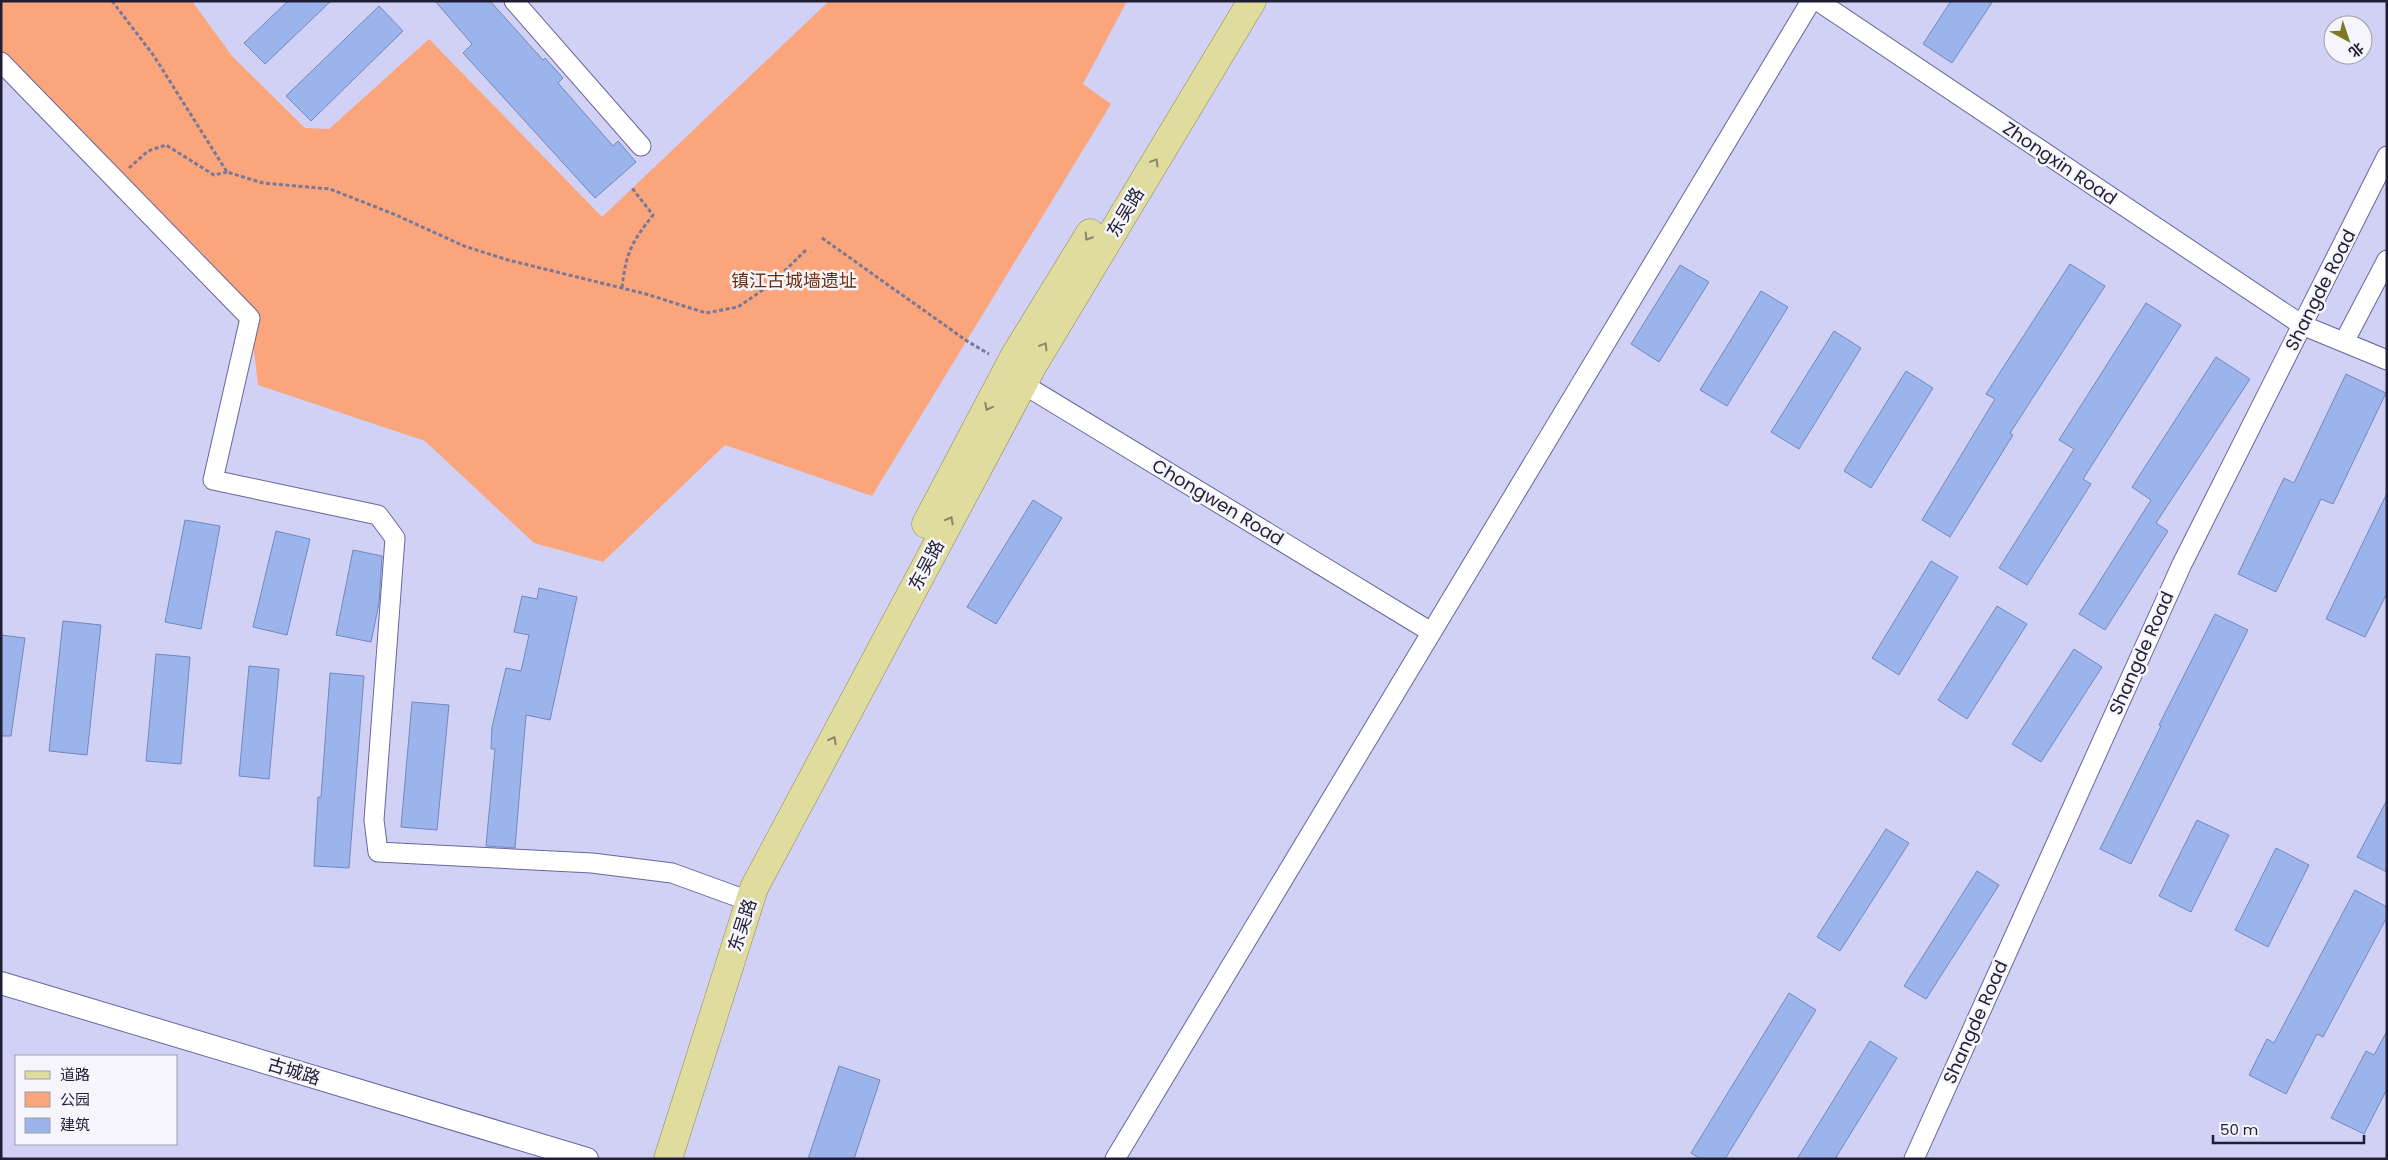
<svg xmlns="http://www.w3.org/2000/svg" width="2388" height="1160" font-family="Poppins,'Noto Sans SC',sans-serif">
<rect width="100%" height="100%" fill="#d1d1f6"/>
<path fill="#faa57b" d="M1,1h191l40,55 73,72 24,1 100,-90 173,178 227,-216h298l-44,83 28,20 -239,392 -147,-51 -122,117 -69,-19 -109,-102 -167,-56 -8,-68 -249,-255z"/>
<path fill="#9cb4ec" stroke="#7288be" d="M288,1h43l-66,63 -21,-21z
M435,1h55l53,59 2,-2 18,20 -5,5 55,63 5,-5 18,21 -41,36 -132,-145 9,-9z
M1951,1h42l-41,62 -29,-19z
M379,6l24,25 -92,90 -25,-25z
M2070,264l35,22 -95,147 3,2 -63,102 -28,-17 73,-121 -9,-5z
M1680,265l29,17 -50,80 -28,-18z
M1761,291l27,16 -61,99 -27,-16z
M2146,303l35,22 -98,154 8,5 -64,101 -28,-17 75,-119 -15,-9z
M1834,331l27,17 -62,101 -28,-17z
M2216,357l34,22 -94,144 12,8 -63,99 -26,-16 72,-114 -19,-13z
M1906,371l27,17 -62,100 -27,-17z
M2346,374l40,19 -53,111 -12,-5 -45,93 -38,-18 46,-96 10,5z
M2387,493v100l-22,44 -39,-18z
M1033,500l29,18 -66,106 -29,-17z
M185,520l35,6 -19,103 -36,-7z
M276,531l34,8 -23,96 -34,-8z
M353,550l29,6 -3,47 -8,39 -35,-7z
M1931,561l27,16 -59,98 -27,-17z
M539,588l38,9 -27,123 -24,-5 -11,133 -29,-2 9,-97h-4l1,-22 14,-59 15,3 8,-36 -15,-3 8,-36 15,3z
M1997,606l30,18 -60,95 -29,-19z
M2215,614l33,16 -117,234 -31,-15 61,-123 -2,-1z
M63,621l38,4 -14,130 -38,-4z
M1,635l24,3 -14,98h-10z
M2074,649l28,18 -61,95 -29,-18z
M156,654l34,3 -9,107 -35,-3z
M249,666l30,3 -10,110 -30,-3z
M330,673l34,3 -15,192 -35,-2 4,-69h3z
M412,702l37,3 -12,125 -36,-3z
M2387,800v72l-30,-15z
M2197,820l32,15 -38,77 -32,-16z
M1886,829l23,14 -69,108 -23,-14z
M2276,848l33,17 -41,82 -33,-17z
M1977,871l22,14 -73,114 -22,-13z
M2355,890l32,17v10l-64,120 -6,-3 -31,60 -37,-19 18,-36 7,4z
M1789,993l27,17 -91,149h-24l-10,-6z
M2387,1031v58l-23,45 -33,-16 35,-67 8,4z
M1870,1041l27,17 -62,101h-38z
M839,1066l41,14 -26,79h-46z"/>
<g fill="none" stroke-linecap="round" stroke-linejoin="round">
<g stroke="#69659c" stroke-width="21">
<path id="minor" d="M514,1l127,145
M1818,1l484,324 85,35
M1,62l249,256 -37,162 165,35 17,23 -21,282 4,32 214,11 80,10 77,28
M2344,342l43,-82
M1013,378l418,254
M1115,1159l696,-1158
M1914,1159l268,-595 205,-408"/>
</g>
<g stroke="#69659c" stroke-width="24">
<path id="tertiary" d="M1,983l586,176"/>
</g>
<g stroke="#8e8b4e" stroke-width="29">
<path id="primary" d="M926,524l89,-169 75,-122
M668,1159l86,-271 279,-523 219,-364"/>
</g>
<path stroke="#797997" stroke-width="3" stroke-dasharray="4 2.5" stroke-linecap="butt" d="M112,1l42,55 73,116 36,11 67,6 66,26 68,31 44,14 138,34 60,19 32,-6 32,-22 36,-35
M129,168l19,-17 18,-6 48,30 13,-3
M822,238l145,103 22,13
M622,288c4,-35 9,-45 31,-73l-21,-27"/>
<use href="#minor" stroke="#fff" stroke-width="19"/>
<use href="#tertiary" stroke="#fff" stroke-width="22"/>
<use href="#primary" stroke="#dfdc9d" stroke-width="28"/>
</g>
<defs><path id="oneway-chevron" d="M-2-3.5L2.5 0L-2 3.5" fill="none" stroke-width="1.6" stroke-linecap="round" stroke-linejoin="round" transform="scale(1.25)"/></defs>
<g stroke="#89866e">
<use href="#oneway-chevron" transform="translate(1155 162) rotate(-59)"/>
<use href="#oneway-chevron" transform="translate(1088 237) rotate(122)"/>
<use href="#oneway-chevron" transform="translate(1044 346) rotate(-59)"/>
<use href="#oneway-chevron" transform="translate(988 407) rotate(118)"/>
<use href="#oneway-chevron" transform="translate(950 520) rotate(-62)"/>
<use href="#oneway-chevron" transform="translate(833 740) rotate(-62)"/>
</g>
<g text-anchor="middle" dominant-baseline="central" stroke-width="5" stroke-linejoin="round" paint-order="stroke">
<g font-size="18" fill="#201e35" stroke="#f5f5fb">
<text transform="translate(2060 163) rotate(34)">Zhongxin Road</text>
<text transform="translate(1125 212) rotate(-59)">东吴路</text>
<text transform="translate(2320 290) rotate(-63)">Shangde Road</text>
<text transform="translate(1218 502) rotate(31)">Chongwen Road</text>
<text transform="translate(926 565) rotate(-62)">东吴路</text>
<text transform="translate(2141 653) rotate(-66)">Shangde Road</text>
<text transform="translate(742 925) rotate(-72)">东吴路</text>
<text transform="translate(1975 1022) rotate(-66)">Shangde Road</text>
<text transform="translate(294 1071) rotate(17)">古城路</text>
</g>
<g font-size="18" fill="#6b3111" stroke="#f5f5fb">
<text x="794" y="280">镇江古城墙遗址</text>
</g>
</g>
<rect width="2388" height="1160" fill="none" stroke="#201e35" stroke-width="5"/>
<rect x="15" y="1055" width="162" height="90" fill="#f5f5fb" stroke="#a09fac"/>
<rect x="25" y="1071" width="25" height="8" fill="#dfdc9d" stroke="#a09fac"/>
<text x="60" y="1080" font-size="15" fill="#201e35">道路</text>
<rect x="25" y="1092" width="25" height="15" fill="#faa57b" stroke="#a09fac"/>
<text x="60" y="1105" font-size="15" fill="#201e35">公园</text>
<rect x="25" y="1118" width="25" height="15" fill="#9cb4ec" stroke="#a09fac"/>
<text x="60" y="1130" font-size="15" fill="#201e35">建筑</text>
<g transform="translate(2348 40) rotate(140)"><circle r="24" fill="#f5f5fb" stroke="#a09fac"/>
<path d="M0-4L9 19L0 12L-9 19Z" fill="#7f7a21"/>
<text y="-8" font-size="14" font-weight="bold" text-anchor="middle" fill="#201e35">北</text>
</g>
<path d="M2213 1135v8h151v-8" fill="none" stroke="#201e35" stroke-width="2.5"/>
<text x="2220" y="1135" font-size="15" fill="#201e35" stroke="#f5f5fb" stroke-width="4" paint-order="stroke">50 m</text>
</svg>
